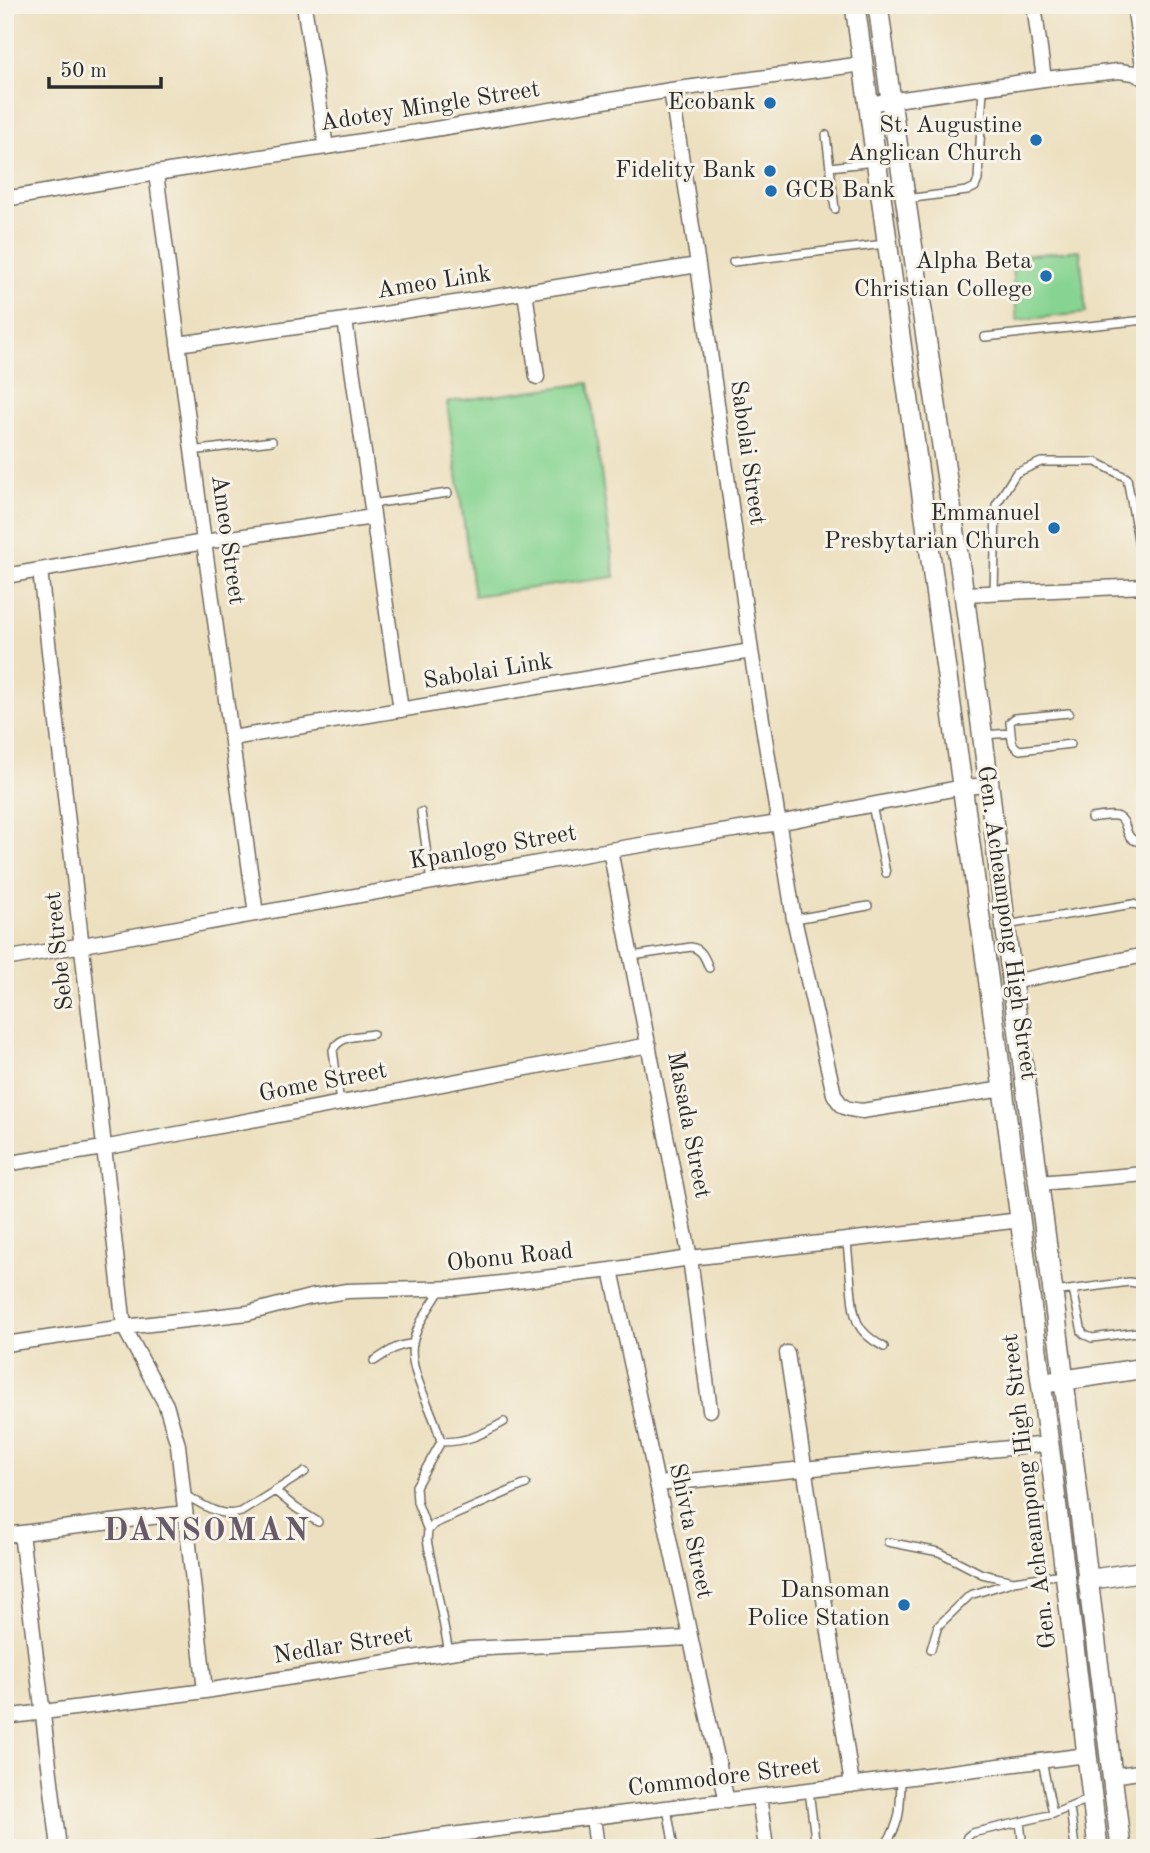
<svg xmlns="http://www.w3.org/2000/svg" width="1150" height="1853" font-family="'Old Standard TT',serif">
<rect width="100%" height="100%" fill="#f7f3e8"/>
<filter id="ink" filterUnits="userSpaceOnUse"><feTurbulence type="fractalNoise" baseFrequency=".0143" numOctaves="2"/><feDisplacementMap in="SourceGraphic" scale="14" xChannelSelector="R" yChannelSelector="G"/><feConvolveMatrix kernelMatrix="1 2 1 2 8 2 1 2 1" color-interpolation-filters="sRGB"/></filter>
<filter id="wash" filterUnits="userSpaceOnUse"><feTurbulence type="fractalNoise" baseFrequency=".00686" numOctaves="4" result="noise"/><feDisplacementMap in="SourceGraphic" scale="28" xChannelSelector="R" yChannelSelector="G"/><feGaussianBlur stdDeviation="1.57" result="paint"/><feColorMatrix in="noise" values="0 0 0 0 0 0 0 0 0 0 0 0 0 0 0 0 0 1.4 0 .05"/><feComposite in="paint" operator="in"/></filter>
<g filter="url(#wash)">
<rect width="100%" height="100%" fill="#ede0c0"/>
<path fill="#87d492" stroke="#59805e" stroke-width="2" d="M1080,250l6,63 -69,7 -6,-63z
M589,383l26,194 -141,19 -27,-194z"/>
</g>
<g filter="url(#ink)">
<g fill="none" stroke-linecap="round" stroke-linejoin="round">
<g stroke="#6f6a5f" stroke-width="10">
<path id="lane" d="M879,8l20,-3
M826,135l9,74
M830,167l44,-5
M906,199l61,-8 8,-4 3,-7 5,-92
M733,262l152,-18
M985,337l160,-17
M191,451l81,-10
M371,504l77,-11
M994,593l2,-88 20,-32 25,-11h55l31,16 18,101
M1011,733l-1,-11 5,-4 54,-5
M983,735l28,-2c1,9 1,13 9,17l51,-6
M872,805l14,68
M421,812l10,70
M1091,818c7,-1 21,-4 28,-1 11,5 2,26 26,25
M795,919l73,-13
M1006,925l127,-21 7,2 5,6
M632,956l59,-9c11,2 14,11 18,21
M340,1103l-7,-53c7,-15 26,-13 40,-16
M847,1241c1,15 3,30 4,45 3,31 3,45 33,61
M1073,1290l9,42 3,3 7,3 53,-7
M1054,1292l75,-10 13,2 3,3
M374,1361c13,-8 23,-17 39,-17
M441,1442c26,0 40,-7 63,-20
M275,1491l21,17 22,14
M185,1495c19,10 34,23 56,17l64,-40
M428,1531l-11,-29 -1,-16 25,-44c-6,-30 -34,-71 -28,-99 4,-20 18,-37 28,-54
M888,1542l51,10 43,22 31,7 50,-7
M931,1649l7,-23 32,-31 42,-13
M449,1652l-22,-112 1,-9 6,-7 92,-40
M1042,1761l11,53
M809,1790l7,58
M1070,1807l5,41
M667,1808l7,40
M883,1848c19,-26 17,-39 18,-69
M963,1848l4,-11 5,-4 48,-11
M1023,1848l-3,-26 33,-8 38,-16"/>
</g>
<g stroke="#6f6a5f" stroke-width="17">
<path id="street" d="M304,5l22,142
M1034,5l10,74
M1134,5l11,75
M671,90l27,175 53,386 43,268 40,175c8,15 12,15 28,17l141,-22
M867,104l177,-25 75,-8 15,2 11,6
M156,173l48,369 52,372
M5,199l151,-26 170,-26 345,-57 192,-26
M525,292l12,85
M345,320l56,390
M178,344l167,-24 353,-55
M40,570l84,757 42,78 12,40 27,246
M5,576l199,-34 169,-25
M964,594l181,-8
M232,738l519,-87
M610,850l80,408 20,152
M5,959l605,-109 168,-27 185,-36 26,-2
M1012,982l133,-27
M5,1164l98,-16 546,-103
M1039,1183l106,-9
M611,1270c39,177 75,354 116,531
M5,1344l119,-17 124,-14 62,-16 37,-6 111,-3 153,-18 79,-12 331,-38
M787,1353l65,432
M658,1484l390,-40
M21,1533l38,315
M5,1535l180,-22
M5,1717l200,-26 264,-42 220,-11
M1112,1776l33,-5
M759,1796l7,52
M593,1817l4,31
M367,1848l60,-10 660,-83"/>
</g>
<g stroke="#6f6a5f" stroke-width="22">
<path id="secondary" d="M855,5c34,263 73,524 108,787 48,351 94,703 135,1056
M878,5l13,96 73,493 25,191 23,197 41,310 68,556
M1052,1382l93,-14
M1087,1580l58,-9"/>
</g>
<use href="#lane" stroke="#fff" stroke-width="7"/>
<use href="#street" stroke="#fff" stroke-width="14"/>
<use href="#secondary" stroke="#fff" stroke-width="19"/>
</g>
</g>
<g fill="#1f6fb2" stroke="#f7f3e8" stroke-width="2.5">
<circle cx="770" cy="103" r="7"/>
<circle cx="1036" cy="140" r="7"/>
<circle cx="770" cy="171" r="7"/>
<circle cx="771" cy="191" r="7"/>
<circle cx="1046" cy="276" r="7"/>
<circle cx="1054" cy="528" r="7"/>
<circle cx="904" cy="1605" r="7"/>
</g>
<g text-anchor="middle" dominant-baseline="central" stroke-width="6" stroke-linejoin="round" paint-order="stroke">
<g font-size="24" fill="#2b2b2b" stroke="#f7f3e8" text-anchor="end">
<text x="756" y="103">Ecobank</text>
<text x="1022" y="126">St. Augustine<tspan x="1022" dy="28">Anglican Church</tspan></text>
<text x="756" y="171">Fidelity Bank</text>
<text x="785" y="191" text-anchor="start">GCB Bank</text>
<text x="1032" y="262">Alpha Beta<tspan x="1032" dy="28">Christian College</tspan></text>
<text x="1040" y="514">Emmanuel<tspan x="1040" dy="28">Presbytarian Church</tspan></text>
<text x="890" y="1591">Dansoman<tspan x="890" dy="28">Police Station</tspan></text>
</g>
<g font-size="24" fill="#2b2b2b" stroke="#f7f3e8">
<text transform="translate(430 107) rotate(-9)">Adotey Mingle Street</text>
<text transform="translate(434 283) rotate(-9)">Ameo Link</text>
<text transform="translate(747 453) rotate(82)">Sabolai Street</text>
<text transform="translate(227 540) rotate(82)">Ameo Street</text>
<text transform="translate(488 672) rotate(-9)">Sabolai Link</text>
<text transform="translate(493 848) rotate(-10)">Kpanlogo Street</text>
<text transform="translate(1006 923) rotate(82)">Gen. Acheampong High Street</text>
<text transform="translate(60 951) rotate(-96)">Sebe Street</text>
<text transform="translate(323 1083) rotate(-11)">Gome Street</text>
<text transform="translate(688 1125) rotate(79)">Masada Street</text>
<text transform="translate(510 1258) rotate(-6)">Obonu Road</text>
<text transform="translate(1030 1491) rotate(-97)">Gen. Acheampong High Street</text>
<text transform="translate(690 1531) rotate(78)">Shivta Street</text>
<text transform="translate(343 1646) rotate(-9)">Nedlar Street</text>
<text transform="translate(724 1778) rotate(-7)">Commodore Street</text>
</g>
<g font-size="32" font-weight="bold" letter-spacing="2" fill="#675a69" stroke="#f7f3e8">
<text x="207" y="1532">DANSOMAN</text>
</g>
</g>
<rect width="1150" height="1853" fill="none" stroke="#f7f3e8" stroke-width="28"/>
<path d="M49 77v10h112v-10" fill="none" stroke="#2b2b2b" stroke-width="3.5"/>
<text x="60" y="77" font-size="21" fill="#2b2b2b" stroke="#f7f3e8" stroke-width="5" paint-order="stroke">50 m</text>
</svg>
